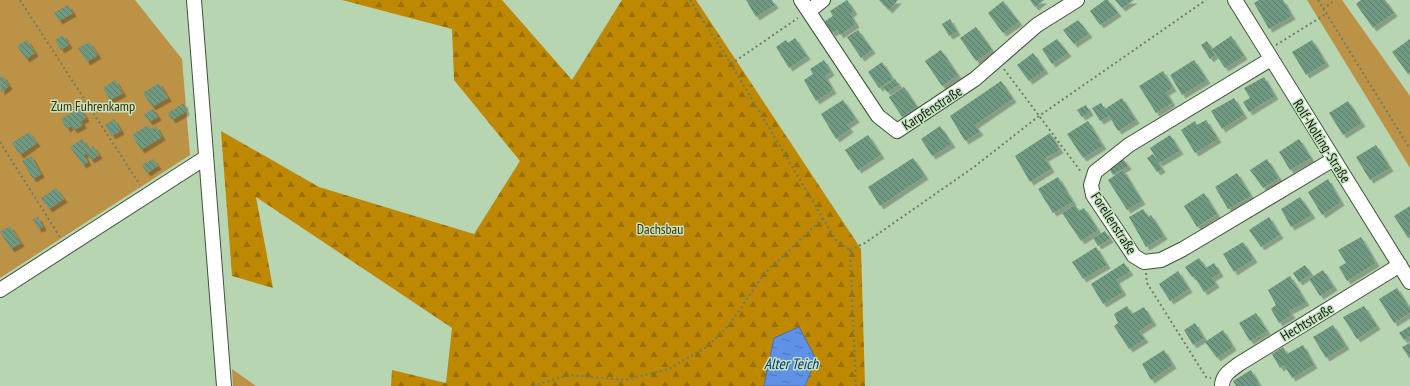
<svg xmlns="http://www.w3.org/2000/svg" width="1410" height="386" font-family="'PT Sans Narrow',sans-serif">
<defs>
<pattern id="forest-firs" width="22" height="20" patternUnits="userSpaceOnUse"><rect width="22" height="20" fill="#be8801"/><path d="M5 1l3.5 6h-7zM16 11l3.5 6h-7z" fill="#996e02"/></pattern>
<pattern id="water-ripples" width="26" height="14" patternUnits="userSpaceOnUse"><rect width="26" height="14" fill="#5f92e6"/><path d="M2 4q2-2 4 0t4 0M15 11q2-2 4 0t4 0" fill="none" stroke="#4d76b9"/></pattern>
<pattern id="building-back-hatch" width="6" height="6" patternUnits="userSpaceOnUse"><rect width="6" height="6" fill="#6f9982"/><path d="M-1 5l2 2M0 0l6 6M5-1l2 2" fill="none" stroke="#5a7c69"/></pattern>
<filter id="shadow"><feDropShadow dx="3.5" dy="3.5" stdDeviation="0" flood-color="#0004"/></filter>
</defs>
<rect width="100%" height="100%" fill="#b8d5b2"/>
<path fill="url(#forest-firs)" d="M342,0h160l70,80 50,-80h74l165,249 4,137h-60l11,-27 -42,-21 -10,48h-373l1,-16 54,13 6,-55 -196,-131 17,91 -41,-12 -11,-145 98,56 155,47 46,-73 -66,-81 -2,-51z"/>
<path fill="#bc9247" d="M0,0h135l47,59 8,96 -190,123z
M1307,0h35l68,96v72z
M232,369l24,17h-23z"/>
<path fill="url(#water-ripples)" stroke="#476ea5" d="M799,327l17,32 -11,27h-41l10,-48z"/>
<path fill="url(#building-back-hatch)" filter="url(#shadow)" d="M746,0h26l3,5 -19,12z
M847,0l7,11 -4,3 6,10 -16,11 -3,-5 -5,3 -7,-12 8,-5 -3,-5z
M879,0h19l-9,10z
M1030,0h14l-9,7z
M1105,0h3l10,13 -18,12 -10,-14z
M1115,0h19l-12,8z
M1259,0h24l9,16 -23,13 -15,-26z
M1361,0h24l9,13 -21,15 -17,-24z
M1003,1l16,21 -16,11 -15,-20z
M68,5l5,8 -14,8 -5,-8z
M950,19l7,13 -8,4 -7,-12z
M1078,20l11,14 -15,10 -11,-14z
M976,27l16,23 -16,11 -16,-23z
M858,30l14,20 -11,8 -14,-21z
M63,35l6,10 -8,5 -6,-10z
M1231,36l13,20 -19,12 -13,-19z
M795,38l12,18 -18,12 -13,-21 10,-7 2,3z
M1057,39l11,14 -16,11 -10,-15z
M1410,39v33l-2,2 -16,-22z
M27,40l8,13 -9,6 -9,-13z
M1312,40l14,23 -20,12 -14,-23z
M1207,41l8,14 -5,4 -9,-14z
M89,42l9,13 -11,7 -9,-14z
M941,50l17,25 -16,11 -17,-25z
M1033,53l12,17 -16,11 -12,-16z
M824,60l7,12 -6,4 8,14 -17,11 -12,-21 9,-6 -3,-5z
M1194,60l13,20 -25,15 -12,-20z
M882,62l11,17 -14,9 -11,-16z
M1163,71l10,17 -7,4 6,11 -16,10 -17,-27z
M3,76l6,10 -8,6 -1,-14z
M1264,77l11,19 -26,16 -6,-10 7,-4 -6,-10z
M895,79l4,6 -12,7 -4,-5z
M115,80l8,13 -13,7 -7,-12z
M1001,81l12,18 -38,26 5,7 -15,9 -15,-25z
M159,83l9,15 -16,9 -9,-14z
M904,87l13,20 -15,10 -13,-20z
M1122,98l14,22 -18,11 -13,-22z
M1234,98l10,17 -22,14 -11,-18z
M843,100l13,19 -9,6 3,4 -14,10 -15,-25z
M1348,101l14,22 -19,12 -14,-22z
M184,103l2,9 -14,8 -4,-7z
M1101,103l8,13 -9,5 -8,-13z
M1086,105l4,7 -8,5 -5,-7z
M80,108l6,10 -5,3 2,4 -9,5 -3,-4 -4,3 -6,-10z
M153,109l5,8 -9,5 -5,-8z
M114,119l7,12 -9,5 -7,-11z
M1206,120l12,19 -23,14 -14,-23 14,-9 2,4z
M1088,121l15,25 -20,12 -16,-24z
M148,125l3,5 5,-4 6,11 -21,13 -9,-15z
M940,126l12,18 -20,12 -11,-17z
M29,132l8,11 -17,12 -8,-12z
M1050,133l10,17 -15,8 6,11 -21,13 -15,-26z
M868,135l13,20 -23,15 -13,-20z
M1170,135l10,16 -21,12 -9,-15z
M82,139l7,10 4,-3 6,9 -8,5 -5,-7 -2,2 4,7 -5,3 -13,-18z
M1299,139l12,19 -21,12 -11,-18z
M1376,145l14,23 -20,12 -14,-23z
M1153,154l9,15 -5,3 -10,-14z
M31,156l10,18 -8,5 -11,-18z
M913,158l12,18 -45,30 -12,-19z
M153,159l5,7 -11,7 -5,-8z
M1123,159l5,7 -15,9 -4,-7z
M1267,159l12,19 -16,10 -13,-18z
M1123,170l19,31 -15,9 -19,-30z
M1237,173l14,23 -23,13 -13,-22z
M1058,177l15,25 -20,11 -15,-24z
M1328,179l13,23 -19,13 -14,-23z
M56,188l8,11 -15,10 -8,-11z
M1204,193l13,21 -20,13 -13,-21z
M1300,197l12,18 -21,12 -10,-18z
M1075,205l4,6 5,-3 14,22 -17,11 -19,-28z
M1410,206v31l-2,1 -14,-22z
M1143,209l5,8 3,-2 13,21 -18,11 -17,-30z
M38,217l5,10 -5,2 -5,-10z
M1269,217l11,18 -19,12 -12,-17z
M10,226l11,17 -10,6 -11,-17z
M1105,231l5,8 -12,7 -5,-8z
M1361,237l15,26 -29,18 -8,-14 7,-4 -8,-13z
M1243,242l11,17 -20,13 -11,-18z
M1096,247l11,18 -24,14 -11,-17z
M1199,258l7,10 8,-5 6,10 -8,5 4,6 -12,8 -10,-16 -2,1 -7,-10z
M1124,263l6,9 -14,8 7,12 -20,12 -12,-20z
M1305,265l6,9 -12,8 -6,-9z
M1323,270l11,17 -14,9 -11,-17z
M1178,271l11,18 -19,12 -11,-17z
M1290,276l16,26 -17,9 3,4 -13,8 -8,-14 5,-4 -8,-15z
M1397,288l13,21v4l-16,10 -15,-24z
M1127,306l5,8 12,-7 9,15 -14,9 6,8 -16,10 -15,-23 4,-3 -4,-9z
M1364,306l13,20 -20,13 -14,-22z
M1256,313l11,18 -17,10 -11,-18z
M1195,323l9,15 -11,7 -9,-15z
M1333,325l13,21 -20,12 -13,-21z
M1410,326v10l-6,4 -5,-7z
M1223,330l10,17 -16,11 -12,-16z
M1410,343v16l-8,-12z
M1303,345l11,20 -22,13 -8,-13 -4,3 -8,-14 11,-7 4,7z
M1164,350l9,15 -22,15 -9,-16z
M1251,370l9,16h-24l-3,-5z"/>
<g fill="none" stroke-linecap="round" stroke-linejoin="round">
<g stroke="#3c5536" stroke-width="16">
<path id="minor" d="M194,0l30,386
M801,0l77,116 19,15 78,-52 62,-54 40,-25
M1235,0l175,282
M809,11l14,-11
M1271,59l-142,86 -34,27 -4,13 2,10 41,61 10,6 17,-2 22,-11 151,-90
M0,290l205,-132
M1222,386c0,-11 9,-16 17,-22l161,-99"/>
</g>
<path stroke="#6a7f66" stroke-width="2" stroke-dasharray="2 3" stroke-linecap="butt" d="M20,0l120,185
M690,0l41,64 106,178 13,8
M1318,0l92,149
M1323,9l12,-9
M1276,45l50,-31
M731,64l67,-46
M1004,69l78,104
M0,142l60,95
M850,250l15,-7 109,-76 65,-51 167,-116
M850,250l6,136
M1146,273l1,10 59,94 5,1
M533,386l36,-11 56,5 44,-11 39,-23 22,-22 34,-50 59,-56"/>
<use href="#minor" stroke="#fff" stroke-width="14"/>
</g>
<g text-anchor="middle" dominant-baseline="central" stroke-width="3" stroke-linejoin="round" paint-order="stroke">
<g font-size="14" fill="#422c00" stroke="#c5e2be">
<text x="93" y="106">Zum Fuhrenkamp</text>
<text x="660" y="229">Dachsbau</text>
</g>
<g font-size="14" fill="#101a0e" stroke="#c5e2be">
<text transform="translate(932 108) rotate(-33)">Karpfenstraße</text>
<text transform="translate(1322 141) rotate(58)">Rolf-Nolting-Straße</text>
<text transform="translate(1114 223) rotate(57)">Forellenstraße</text>
<text transform="translate(1307 322) rotate(-31)">Hechtstraße</text>
</g>
<g font-size="15" font-style="italic" fill="#04347d" stroke="#c5e2be">
<text x="791" y="363">Alter Teich</text>
</g>
</g>
</svg>
